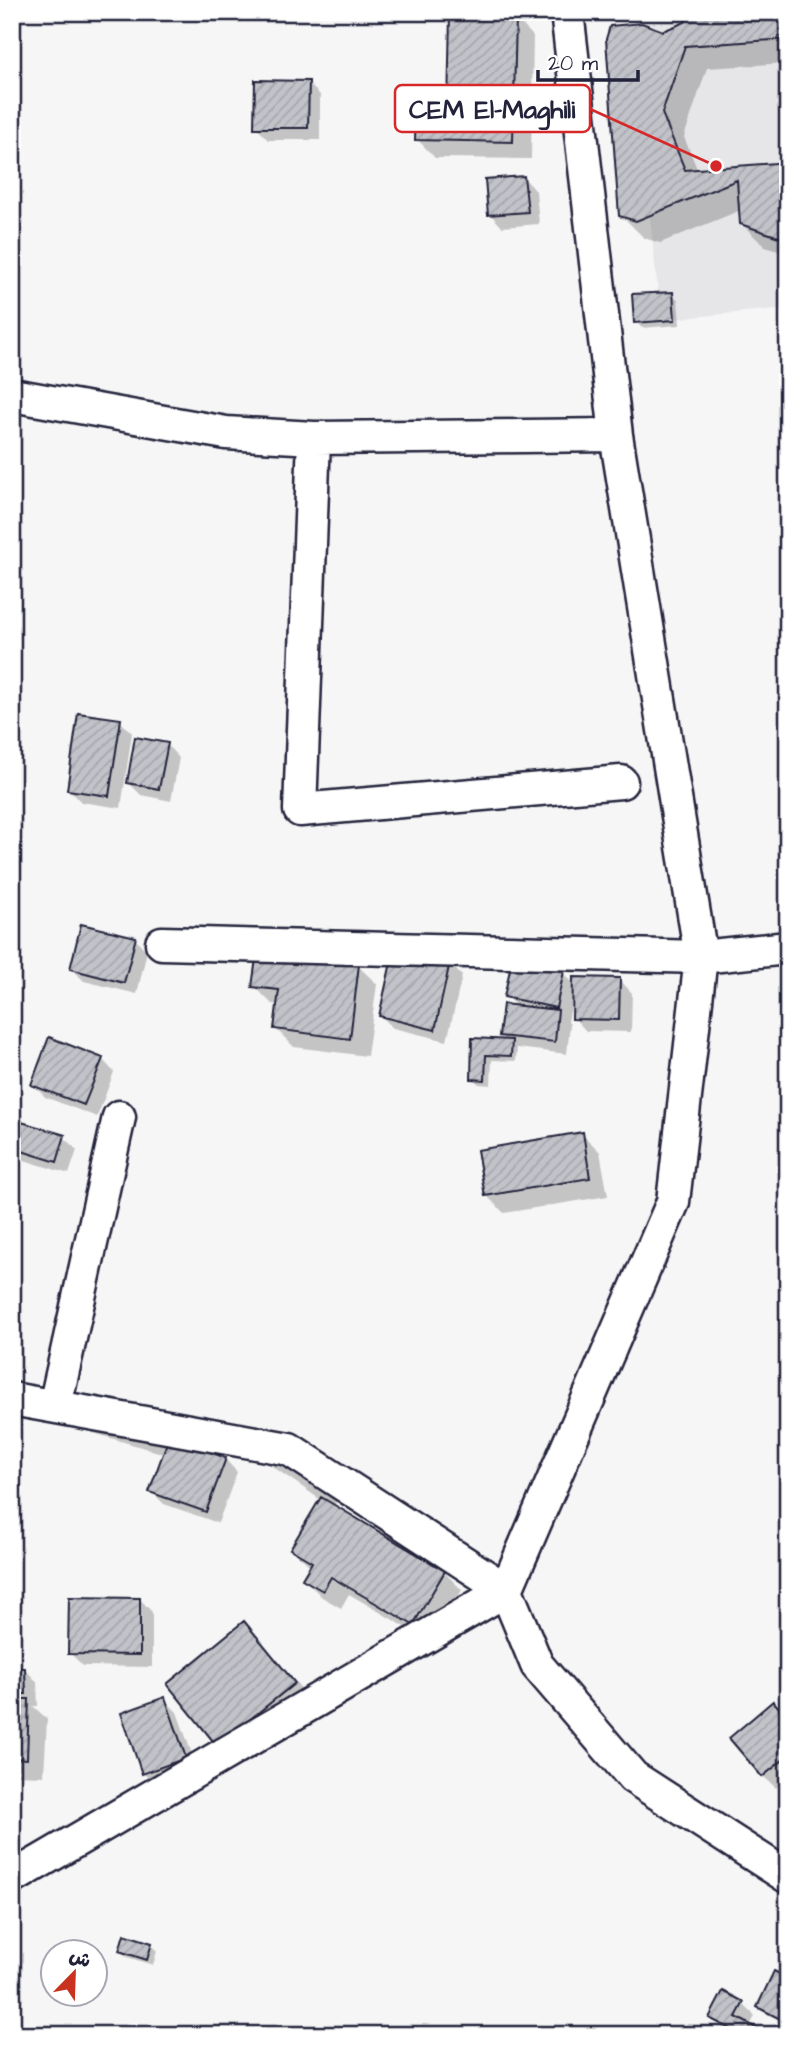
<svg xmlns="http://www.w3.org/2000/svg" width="800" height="2047" font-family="'Architects Daughter','Playpen Sans Arabic',sans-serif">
<defs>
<pattern id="building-hatch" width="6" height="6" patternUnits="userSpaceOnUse" patternTransform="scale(1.75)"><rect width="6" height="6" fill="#c2c2c9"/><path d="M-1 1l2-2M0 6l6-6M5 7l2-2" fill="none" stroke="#a6a6ae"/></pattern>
</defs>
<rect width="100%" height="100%" fill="#f6f6f7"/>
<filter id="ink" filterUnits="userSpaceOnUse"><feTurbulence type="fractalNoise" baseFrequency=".0143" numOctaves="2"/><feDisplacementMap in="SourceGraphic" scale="14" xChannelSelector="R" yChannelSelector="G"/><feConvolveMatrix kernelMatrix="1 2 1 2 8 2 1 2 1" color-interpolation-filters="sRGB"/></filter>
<g filter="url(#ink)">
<path fill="#e6e6e9" d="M754,12h34v296l-127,12 -32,-295z"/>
<path fill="#0003" d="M148,12h21l-1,3z
M788,12v51l-81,5 -23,69 14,34 90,-7v90l-23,-7 -23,-23 -1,-14 -81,33 -16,-5 -23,-23 42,-183z
M515,17l18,19 -2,123 -96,-1 -18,-19 33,-27z
M308,83l12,12v45h-52l-12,-13z
M524,178l12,13 3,33 -37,3 -12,-13z
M672,293l6,7 2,25 -38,3 -6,-6z
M120,721l12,12 -11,75 -40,-6 -12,-13z
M167,745l12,13 -8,43 -30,-6 -13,-13z
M135,939l12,12 -10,43 -53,-13 -12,-12z
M449,963l13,13 -15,65 -54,-13 -12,-12z
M358,966l19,18 -10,72 -73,-9 -18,-18 3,-24 -7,-1 -18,-18z
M563,973l11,11 46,-4 12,13 -1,39 -45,-1 -12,-13v-16h-2l-4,20 2,2 -3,30 -50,-6 -1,13 -24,-1 -1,25 -12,-1 -7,-6 2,-38 33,1 -6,-5 16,-29 -11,-11z
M102,1059l12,13 -17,45 -52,-20 -12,-13z
M582,1134l18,18 8,44 -104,17 -18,-18z
M64,1137l13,13 -8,24 -45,-14 -12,-12z
M56,1422l125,21 44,16 12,13 -19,51 -54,-19 -13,-13 14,-37z
M265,1426l69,48 13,12 -14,21 111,65 18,18 -31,52 -82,-48 -8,14 -19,-11 -18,-18 7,-12 -19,-18 29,-49 -81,-56 14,-2z
M140,1599l12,13v55l-69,-1 -13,-13z
M244,1623l18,18 50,61 -75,60z
M12,1659l6,5v6l7,-1 12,13 1,24h-5l14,13 -3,57 -32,-1z
M164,1699l13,13 21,59 -42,14 -13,-12z
M788,1718v60l-12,10 -13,-12z
M151,1945l6,6 -4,14 -26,-8 -6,-6z
M788,1980v44l-23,-11 -6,-6z
M743,2004l12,12 -5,10 15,9h-35l-19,-18z"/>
<path fill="url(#building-hatch)" stroke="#22223b" stroke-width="2" d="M689,12h99v27l-103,7 -23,67 23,57 103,-8v78l-48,-16 -3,-44 -101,41 -17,-5 -13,-177 4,-13 32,-3 21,8 22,-9z
M450,14l66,2 -3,126 -98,-2 1,-30h32z
M255,80l54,1 -1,47h-54z
M524,176l4,36 -40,3 -3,-36z
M673,292l2,28 -41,3 -2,-29z
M78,713l43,6 -12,77 -42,-6z
M135,737l33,6 -9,46 -32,-6z
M81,924l55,13 -12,46 -54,-14z
M394,949l56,13 -15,68 -56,-14z
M257,951l102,13 -9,75 -76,-10 5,-39 -27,-3z
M512,960l52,11 -8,37 -52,-11z
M573,977l47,1 -1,42 -47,-1z
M503,1004l55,6 -3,32 -56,-6z
M49,1037l54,21 -19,47 -53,-20z
M472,1038l40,2 -1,16 -25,-1 -1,25 -14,-1z
M18,1121l47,14 -8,27 -45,-14v-8z
M583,1132l7,46 -105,18 -8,-46z
M169,1437l57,21 -20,54 -57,-20z
M321,1497l124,74 -32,54 -82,-48 -8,14 -21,-12 10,-17 -22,-13z
M69,1597l71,1v57l-72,-1z
M244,1621l51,62 -78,63 -50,-62z
M12,1668h13l1,26h-14z
M165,1697l21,61 -44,16 -21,-61z
M12,1699h17l-2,60 -15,-1z
M773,1701l15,17v38l-26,21 -33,-39z
M124,1934l28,9 -5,17 -28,-9z
M774,1971l14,7v36l-4,7 -27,-14z
M723,1991l21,11 -8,15 30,16 -1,2h-37l3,-6 -22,-11z"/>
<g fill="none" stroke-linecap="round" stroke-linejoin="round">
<g stroke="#22223b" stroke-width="37">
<path id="street" d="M12,395l214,38 88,5 302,-3
M314,438l-14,372 321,-28
M162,943l539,14 87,-9
M12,1399l277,50 217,141 31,75 96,112 155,100
M55,1406l64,-289
M12,1878l494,-288 167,-388 28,-245 -85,-522 -49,-423"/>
</g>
<use href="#street" stroke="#fff" stroke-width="32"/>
</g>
</g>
<path fill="none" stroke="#d62828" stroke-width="2.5" d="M716 166L590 109"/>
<circle fill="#d62828" stroke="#fff" stroke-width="2.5" cx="716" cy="166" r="7"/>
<rect fill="#fff" stroke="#d62828" stroke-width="2.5" x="395" y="85" width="195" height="47" rx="7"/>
<g font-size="26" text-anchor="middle" font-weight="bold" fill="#22223b">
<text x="492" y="118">CEM El-Maghili</text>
</g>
<rect width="800" height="2047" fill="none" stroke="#fff" stroke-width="42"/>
<rect x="21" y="21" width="758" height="2005" fill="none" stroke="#22223b" stroke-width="2.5" filter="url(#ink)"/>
<g transform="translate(74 1973) rotate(23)"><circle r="33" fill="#ffffff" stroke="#a7a7b1" stroke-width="2"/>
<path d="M0-5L12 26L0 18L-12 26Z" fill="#c8321e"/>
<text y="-10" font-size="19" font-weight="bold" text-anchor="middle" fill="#22223b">ش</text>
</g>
<path d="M538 70v10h100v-10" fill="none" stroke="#22223b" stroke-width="3.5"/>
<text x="548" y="70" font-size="21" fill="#22223b" stroke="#ffffff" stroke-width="5" paint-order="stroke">20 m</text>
</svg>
